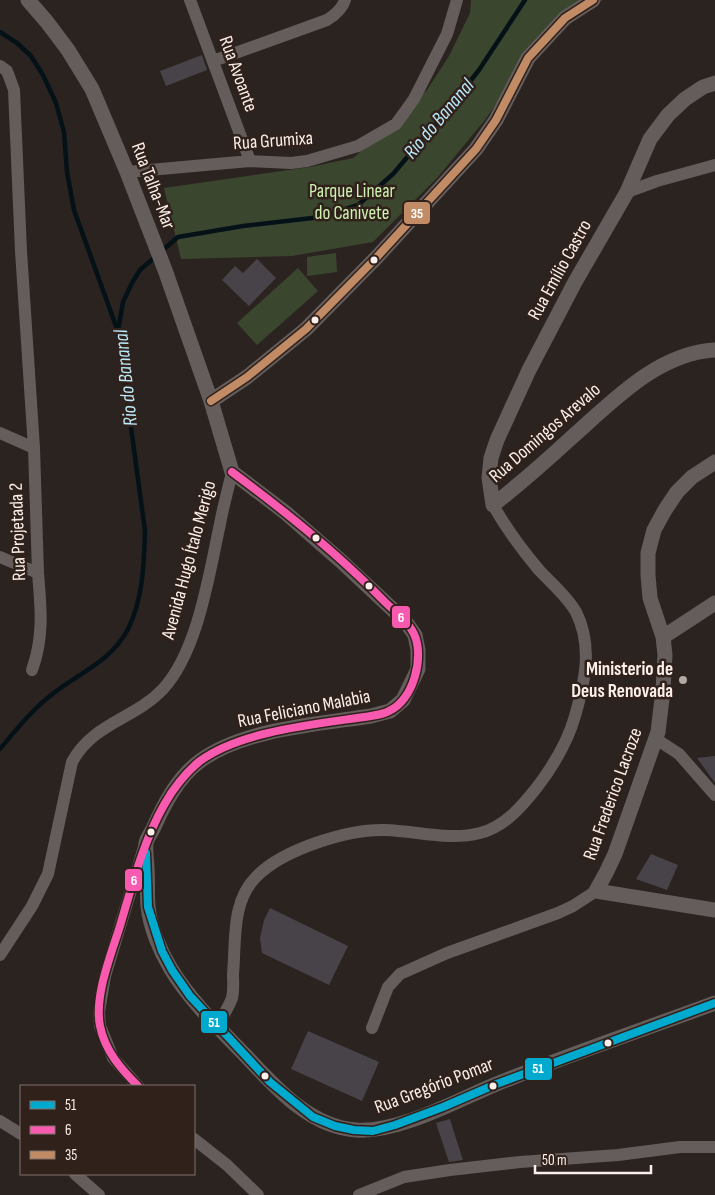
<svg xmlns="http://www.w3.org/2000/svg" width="715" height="1195" font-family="'Sofia Sans Condensed',sans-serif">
<rect width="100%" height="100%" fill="#2b2320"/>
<path fill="#3b462f" d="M471,0h132l-52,25 -66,95 -48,58 -64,64 -81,14 -111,3 -17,-71 146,-21 43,-9 41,-35 33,-33 22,-34 21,-43z
M336,253l1,19 -30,4v-19z
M298,268l20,23 -61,54 -20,-22z"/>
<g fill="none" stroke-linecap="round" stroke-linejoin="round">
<path stroke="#041218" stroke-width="4.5" d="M0,32l17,11 14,13 12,19 13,28 8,29 3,40 7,38 43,119
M0,749c16,-19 31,-38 50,-53 27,-22 62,-35 78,-67 15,-30 16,-65 17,-98l-27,-200 5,-29 9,-19 8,-13 38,-33 65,-11 78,-9 37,-12 35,-31 61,-72 25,-32 46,-70"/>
</g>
<path fill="#484349" d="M202,55l5,15 -41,16 -6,-15z
M257,259l19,19 -27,28 -27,-26 13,-14 8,7z
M715,756v27l-18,-25z
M651,854l27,11 -11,25 -31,-11z
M270,908l78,38 -19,39 -67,-32 -2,-15 4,-18z
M308,1031l71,31 -17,39 -71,-32z
M450,1119l3,10 10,31 -14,2 -13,-39z"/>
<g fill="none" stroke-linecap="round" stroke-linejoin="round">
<path stroke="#645d5c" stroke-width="12" d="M190,0l60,161
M213,61l114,-41c8,-5 15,-11 18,-20
M0,66l7,5 7,19 7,161 13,197 4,125c3,35 6,64 -6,97
M127,172l123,-11 41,2 16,-2 51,-15 38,-22 18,-25 33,-65 10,-34
M627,192l30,-11 58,-16
M0,433l34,15
M0,557l38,16
M656,739l23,15 36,41
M0,955l32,-49 16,-32 24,-112c21,-39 63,-43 91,-73 35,-38 46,-115 57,-165 3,-17 8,-34 12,-52
M217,1026c5,-9 12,-19 15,-28 2,-8 1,-17 1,-24 3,-33 -2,-73 24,-98 27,-27 91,-47 128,-46 32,1 64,11 95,3 25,-6 43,-28 58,-47 15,-20 30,-45 37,-70 10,-35 18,-70 1,-104 -9,-16 -25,-29 -37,-42 -17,-20 -33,-42 -46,-65
M372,1028l16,-41 12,-13 47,-21 111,-40 15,-7 23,-15
M138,1086l-25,-28 -13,-32 -1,-14 6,-36 39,-129
M0,1121l21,13
M194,1139l33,26 31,30
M75,1174l24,21
M359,1195l45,-18 46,-7 70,-8 98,-7 62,-8h35"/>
<path stroke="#645d5c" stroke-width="15" d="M28,0l19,22 21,28 24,39 35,83 38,98 46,131 21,71 54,41 55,48 64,60 10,14 3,15v19l-15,31 -13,11 -19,5c-52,8 -128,13 -171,45 -22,16 -36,43 -47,68 -2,4 -6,9 -7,14 -1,8 1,18 1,26 1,12 0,25 1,37 2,21 12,45 23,63 20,33 49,60 75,87 30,32 64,71 110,74 42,3 100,-29 138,-45 73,-30 148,-55 221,-82
M715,83l-12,4 -18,12 -17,16 -18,24 -23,53 -52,90 -46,88 -32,70 -6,18 -2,20 4,27c27,-21 53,-44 78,-67 41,-36 86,-85 144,-88
M211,401l36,-24 59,-48 70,-71 100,-109 20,-29 32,-62 37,-40 28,-18
M715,462l-23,15 -15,15 -12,18 -11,20 -6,23v22l2,23 13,39 2,18 -2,35 -5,42 -43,122 -9,19 -10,18 119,19
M663,637l52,-34"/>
<g stroke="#30211b" stroke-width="11">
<path id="bus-1" d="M146,853l2,54 14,44 10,19 18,26 80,86 43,35 22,9 19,4 19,1 22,-6 48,-18 51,-22 221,-82"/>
</g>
<g stroke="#30211b" stroke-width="11">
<path id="bus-2" d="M138,1086c-17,-17 -33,-35 -38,-60 -6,-30 11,-71 20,-100 12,-40 23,-84 44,-121 8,-15 22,-33 36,-44 42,-31 119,-37 171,-45 6,-1 13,-2 18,-5 24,-10 36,-54 25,-77 -6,-13 -20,-23 -30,-33 -46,-47 -99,-90 -152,-129"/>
</g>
<g stroke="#30211b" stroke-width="11">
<path id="bus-3" d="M211,401l36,-24 59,-48 70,-71 100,-109 20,-29 32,-62 37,-40 28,-18"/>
</g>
<use href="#bus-1" stroke="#00a9ce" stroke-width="8"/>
<use href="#bus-2" stroke="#f75aaf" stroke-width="8"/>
<use href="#bus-3" stroke="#c18c65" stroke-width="8"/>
</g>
<g fill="#faefeb" stroke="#30211b" stroke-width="2">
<circle cx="374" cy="260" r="4.5"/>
<circle cx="315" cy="320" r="4.5"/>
<circle cx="316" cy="538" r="4.5"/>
<circle cx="369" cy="586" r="4.5"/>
<circle cx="151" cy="832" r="4.5"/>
<circle cx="608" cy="1043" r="4.5"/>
<circle cx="265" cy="1076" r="4.5"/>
<circle cx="493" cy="1086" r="4.5"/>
</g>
<circle fill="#b2a8a4" stroke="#30211b" stroke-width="2" cx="683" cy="680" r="5"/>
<g text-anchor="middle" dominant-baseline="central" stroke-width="5" stroke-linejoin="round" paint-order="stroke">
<g font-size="19" fill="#faefeb" stroke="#30211b">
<text transform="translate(238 74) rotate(70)">Rua Avoante</text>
<text transform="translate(273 141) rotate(-4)">Rua Grumixa</text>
<text transform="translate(153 186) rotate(69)">Rua Talha-Mar</text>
<text transform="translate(560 270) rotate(-61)">Rua Emílio Castro</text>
<text transform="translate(545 433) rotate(-41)">Rua Domingos Arevalo</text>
<text transform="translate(18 532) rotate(-92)">Rua Projetada 2</text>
<text transform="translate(189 560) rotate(-75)">Avenida Hugo Ítalo Merigo</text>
<text transform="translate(304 709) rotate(-11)">Rua Feliciano Malabia</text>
<text transform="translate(613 794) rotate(-70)">Rua Frederico Lacroze</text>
<text transform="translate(434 1086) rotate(-21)">Rua Gregório Pomar</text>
</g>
<g font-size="19" fill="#cff1b2" stroke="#30211b">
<text x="352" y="191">Parque Linear<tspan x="352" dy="22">do Canivete</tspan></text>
</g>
<g font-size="19" font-weight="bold" fill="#faefeb" stroke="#30211b" text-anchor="end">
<text x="673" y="669">Ministerio de<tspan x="673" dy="22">Deus Renovada</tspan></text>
</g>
<g font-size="20" font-style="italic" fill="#bbebfc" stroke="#30211b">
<text transform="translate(439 119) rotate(-50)">Rio do Bananal</text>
<text transform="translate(126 378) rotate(-96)">Rio do Bananal</text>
</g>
</g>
<g stroke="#30211b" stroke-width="2">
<rect x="403" y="201" width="28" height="24" rx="5" fill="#c18c65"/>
<rect x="391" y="605" width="20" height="24" rx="5" fill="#f75aaf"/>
<rect x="124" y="868" width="19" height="24" rx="5" fill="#f75aaf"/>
<rect x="200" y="1010" width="28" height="24" rx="5" fill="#00a9ce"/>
<rect x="524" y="1057" width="29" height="24" rx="5" fill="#00a9ce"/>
</g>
<g font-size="14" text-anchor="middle" font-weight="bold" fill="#fff">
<text x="417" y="218">35</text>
<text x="401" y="622">6</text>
<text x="134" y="885">6</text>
<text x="214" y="1027">51</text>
<text x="538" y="1073">51</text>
</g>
<rect x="20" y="1085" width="175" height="90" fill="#30211b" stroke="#81736e"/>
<rect x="30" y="1101" width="25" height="8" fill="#00a9ce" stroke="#81736e"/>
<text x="65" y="1110" font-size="15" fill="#faefeb">51</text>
<rect x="30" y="1126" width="25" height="8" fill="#f75aaf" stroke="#81736e"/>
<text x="65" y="1135" font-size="15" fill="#faefeb">6</text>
<rect x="30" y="1151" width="25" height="8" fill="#c18c65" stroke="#81736e"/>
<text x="65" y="1160" font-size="15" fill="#faefeb">35</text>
<path d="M535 1165v8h116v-8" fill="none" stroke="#faefeb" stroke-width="2.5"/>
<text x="542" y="1165" font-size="15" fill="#faefeb" stroke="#30211b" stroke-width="4" paint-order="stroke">50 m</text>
</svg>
